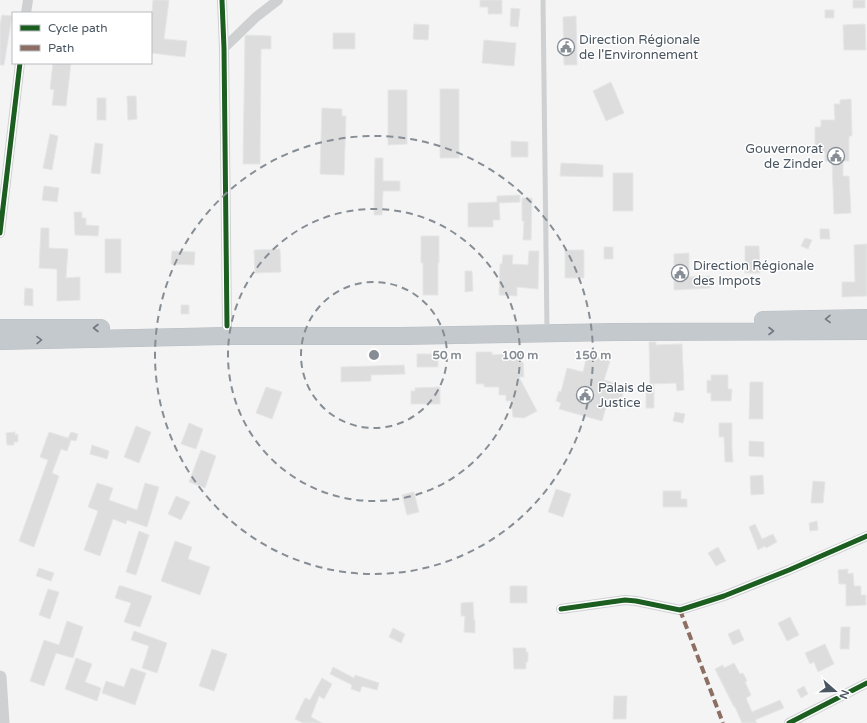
<svg xmlns="http://www.w3.org/2000/svg" width="867" height="723" font-family="'Varela Round',sans-serif">
<rect width="100%" height="100%" fill="#f4f4f4"/>
<path fill="#ddddde" stroke="#e5e6e7" d="M153,0h16l-5,39 23,2 -2,16 -34,-4v-41l1,1z
M480,0h22v14h-14v-7h-8z
M853,0h12v8h-12z
M511,8l9,1 -2,18 -8,-1z
M825,10h9v8h-9z
M2,15l10,1 -8,49h-4v-41z
M576,16l1,49h-13l-1,-48z
M414,24l15,1 -1,15 -15,-1z
M865,24l1,26h-22l-1,-25z
M333,33h22v16h-22z
M246,35l25,1v13h-10l-1,115h-17l2,-127z
M484,40l32,3 -2,23 -32,-3z
M53,63h18l-5,43 -14,-1 2,-15 -4,-1z
M611,82l13,31 -18,8 -13,-30z
M440,89h19v69h-19z
M388,90h19v54l-19,1z
M127,96h9l1,23 -9,1z
M97,98h9v22h-9z
M851,99l1,37h-3v25h-6v15h6l2,37 -17,1 -2,-53h-7v-9h-10v-25h6v-7h14l-1,-16h6v-4z
M322,108l20,1v7h4l-2,59 -24,-1z
M50,134l8,2 -6,34 -9,-2z
M511,141l17,1v15h-17z
M95,143l8,1 -3,30 -9,-1z
M375,158h8v23h17v10h-17l-1,24h-8z
M561,163l42,2v12l-43,-1z
M613,173h20v38h-20z
M44,186l15,2 -2,14 -15,-2z
M520,195v7l-21,1 1,17h-7v7h-25v-24l29,-1v-6z
M522,198h10l-1,42h-8l1,-19h-2z
M74,212h8v6h4v7l13,1 -1,10 -23,-1z
M41,228h8v20l19,1 -2,29 14,-1v23l-23,1v-32l-18,-1z
M820,229h9l1,10h-10z
M421,236h18v27h-1v32h-15v-32h-2z
M805,238l7,2 -4,9 -7,-3z
M105,239h16v34h-16z
M867,244v52l-25,1v-15h13l-1,-37z
M745,246h14l1,27h-15z
M604,247h9v12h-9z
M280,249l1,23 -26,1 -1,-23z
M565,250h19v28h-19z
M172,251l23,1 -1,13 -23,-1z
M529,251h10l-1,38 -21,-2v9l-18,-1 1,-31h2l1,-9h10l-1,9 16,1z
M689,253v24l21,-1 1,12 -37,2v-36z
M465,271h7l1,20 -8,1z
M25,288l8,1v17l-9,-1z
M181,305h8v9h-8z
M649,342h7v3l26,-1 2,46 -7,1 -1,-8 -26,1z
M476,352h16v3l15,-1v2l11,-1 1,7h4l1,15h-5l18,34 -13,7 -11,-1 -2,-16h-5v-6h-7v-8h-15v-3h-8z
M417,354h21v13h-21z
M587,355l23,6 -6,19 15,4 -2,5 7,2 -4,12 -12,-3 -6,21 -43,-12 2,-6 -5,-2 3,-10 2,1 6,-24 16,4z
M404,365l1,9 -34,1v6l-30,1v-15z
M711,375h17v14h4l-1,12h-20v-8h-4v-13l4,1z
M750,382h13v37h-14z
M646,385h8v23h-8z
M266,387l16,5 -10,27 -16,-6z
M440,387v17h-29v-13h4v-3z
M675,412l10,2 -2,9 -10,-2z
M189,423l14,6 -7,20 -15,-5z
M719,423h13v26l1,13h-8l-1,-25h-5z
M136,426l15,6 -12,31 -15,-6z
M15,432v3l3,-1v8h-4v3h-7l-1,-12z
M49,432l19,6 3,-6 7,2 -2,7 -5,-1 -4,11 -6,-2 -9,24 7,3 -25,71 -15,-6 29,-81 -8,-3z
M749,441l15,1v15l-15,-1z
M92,445l17,6 -2,8 -17,-5z
M201,450l15,6 -11,32 -16,-6z
M763,475l1,19 -13,1 -1,-19z
M813,481l12,1 -2,21h-12z
M97,483l16,5 -4,12 28,10 8,-27 14,4 -12,40 -20,-7 -1,4 -13,-5 -13,37 -16,-6 14,-39 -10,-4z
M556,489l15,5 -8,23 -15,-5z
M663,491h18v8h6v8h-24z
M414,492l5,20 -12,3 -5,-20z
M176,496l14,6 -9,18 -13,-6z
M817,521l1,9 -8,1 -1,-8z
M755,524l7,15 11,-5 4,8 -11,6 -1,-2 -7,4 -9,-23z
M139,531l10,4 -13,40 -10,-3z
M175,541l17,6 -4,12 22,8 -10,28 -39,-14z
M718,547l8,14 -10,5 -8,-13z
M39,568l15,5 -3,8 -15,-5z
M848,569v5l5,-1 1,13h7v9h5v10l-20,1v-22h-7l-1,-14z
M119,586h3l30,10 -12,31 -16,-5 7,-19 -16,-5z
M510,586h17v17h-17z
M48,589l11,3 -9,27 -11,-4z
M473,602l1,18h1v13l-11,-1 1,-16h-4v-13z
M790,617l9,18 -12,6 -9,-18z
M67,621l16,6 -10,31 -17,-5 -12,33 -14,-5 14,-41 15,5z
M841,627h9l-1,22h-9z
M393,628l12,6 -4,9 -12,-6z
M739,629l5,11 -11,5 -5,-11z
M134,631l33,12 -10,30 -15,-5 7,-22 -18,-6z
M825,644l9,20 -16,8 -4,-10 -4,2 -5,-11z
M513,648h13v4h2v10h-2v7h-12z
M212,649l15,5 -13,37 -15,-5z
M76,658l16,6 -7,18 16,6 -4,13 -32,-12z
M734,663l6,11 3,-1 4,8 -2,1 6,13 -5,3 6,14 28,-12 4,8 -29,12 2,3h-15l-7,-16h-1l-19,-38 8,-4 1,3z
M333,667l21,11 1,-3 24,8 -2,7 -15,-4 -2,6 -9,-3 1,-4 -22,-11z
M131,668l15,5 -11,32 -33,-12 4,-12 18,6z
M322,678l10,6 -8,15 -5,-3 -8,21 11,6h-19l-8,-4 10,-21 5,2z
M804,686l4,8 -7,4 -4,-8z
M614,696h13l-1,23h-13z"/>
<g fill="none" stroke-linecap="round" stroke-linejoin="round">
<g stroke="#b9bec3" stroke-width="18">
<path id="trunk" d="M763,320l104,-2
M0,328h101
M0,341l226,-5h176l214,-4 251,-1"/>
</g>
<path stroke="#ced0d2" stroke-width="5" d="M543,0l4,331"/>
<path stroke="#ced0d2" stroke-width="10" d="M222,0l2,48 3,278
M26,13l2,-13
M224,48l32,-31 22,-17
M0,233l20,-170
M561,609l64,-9 11,1 44,9 44,-14 65,-26 78,-34
M789,723l78,-40"/>
<path stroke="#ced0d2" stroke-width="13" d="M0,677l3,46"/>
<use href="#trunk" stroke="#c4c9cd" stroke-width="17"/>
<path stroke="#8d6e63" stroke-width="4" stroke-dasharray="8 4" stroke-linecap="butt" d="M680,610l43,113"/>
<g stroke="#fff" stroke-width="8">
<path id="cycleway" d="M222,0l2,48 3,278
M0,233l20,-170
M561,609l64,-9 11,1 44,9 44,-14 65,-26 78,-34
M789,723l78,-40"/>
</g>
<use href="#cycleway" stroke="#1b5e20" stroke-width="5"/>
</g>
<defs><path id="oneway-chevron" d="M-2-3.5L2.5 0L-2 3.5" fill="none" stroke-width="1.6" stroke-linecap="round" stroke-linejoin="round"/></defs>
<g stroke="#6f7881">
<use href="#oneway-chevron" transform="translate(828 319) rotate(179)"/>
<use href="#oneway-chevron" transform="translate(96 328) rotate(180)"/>
<use href="#oneway-chevron" transform="translate(771 331)"/>
<use href="#oneway-chevron" transform="translate(39 340) rotate(-1)"/>
</g>
<g fill="none" stroke="#868d94" stroke-width="2" stroke-dasharray="7 5">
<circle cx="374" cy="355" r="73"/>
<circle cx="374" cy="355" r="146"/>
<circle cx="374" cy="355" r="219"/>
</g>
<defs>
<g id="civic-ring" transform="scale(0.9)"><circle r="9.5" fill="#fff" stroke="#868d94" stroke-width="1.5"/><path d="M-.6-6.5H3V-4.5H.6V-3L4-1V1h2V6H-6V1h2V-1L-.6-3ZM-1.2 2.5V6h2.4V2.5Z" fill="#868d94"/></g>
</defs>
<g fill-rule="evenodd">
<use href="#civic-ring" x="566" y="47"/>
<use href="#civic-ring" x="836" y="156"/>
<use href="#civic-ring" x="680" y="273"/>
<use href="#civic-ring" x="585" y="395"/>
</g>
<g text-anchor="middle" dominant-baseline="central" stroke-width="3" stroke-linejoin="round" paint-order="stroke">
<g font-size="13" fill="#4a5661" stroke="#fff" text-anchor="start">
<text x="579" y="40">Direction Régionale<tspan x="579" dy="15">de l'Environnement</tspan></text>
<text x="823" y="149" text-anchor="end">Gouvernorat<tspan x="823" dy="15">de Zinder</tspan></text>
<text x="693" y="266">Direction Régionale<tspan x="693" dy="15">des Impots</tspan></text>
<text x="598" y="388">Palais de<tspan x="598" dy="15">Justice</tspan></text>
</g>
</g>
<circle cx="374" cy="355" r="6" fill="#868d94" stroke="#fff" stroke-width="2"/>
<g font-size="12" text-anchor="middle" font-weight="bold" fill="#868d94" stroke="#fff" stroke-width="3" stroke-linejoin="round" paint-order="stroke">
<text x="447" y="359">50 m</text>
<text x="520" y="359">100 m</text>
<text x="593" y="359">150 m</text>
</g>
<rect x="12" y="12" width="140" height="52" fill="#ffffff" stroke="#b7bbc0"/>
<rect x="20" y="25" width="20" height="6" fill="#1b5e20" stroke="#b7bbc0"/>
<text x="48" y="32" font-size="12" fill="#4a5661">Cycle path</text>
<rect x="20" y="45" width="20" height="6" fill="#8d6e63" stroke="#b7bbc0"/>
<text x="48" y="52" font-size="12" fill="#4a5661">Path</text>
<g transform="translate(835 691) rotate(110)" stroke="#ffffff" stroke-width="3" paint-order="stroke">
<path d="M0-3L7 15L0 10L-7 15Z" fill="#4a5661"/>
<text y="-6" font-size="11" font-weight="bold" text-anchor="middle" fill="#4a5661">N</text>
</g>
</svg>
